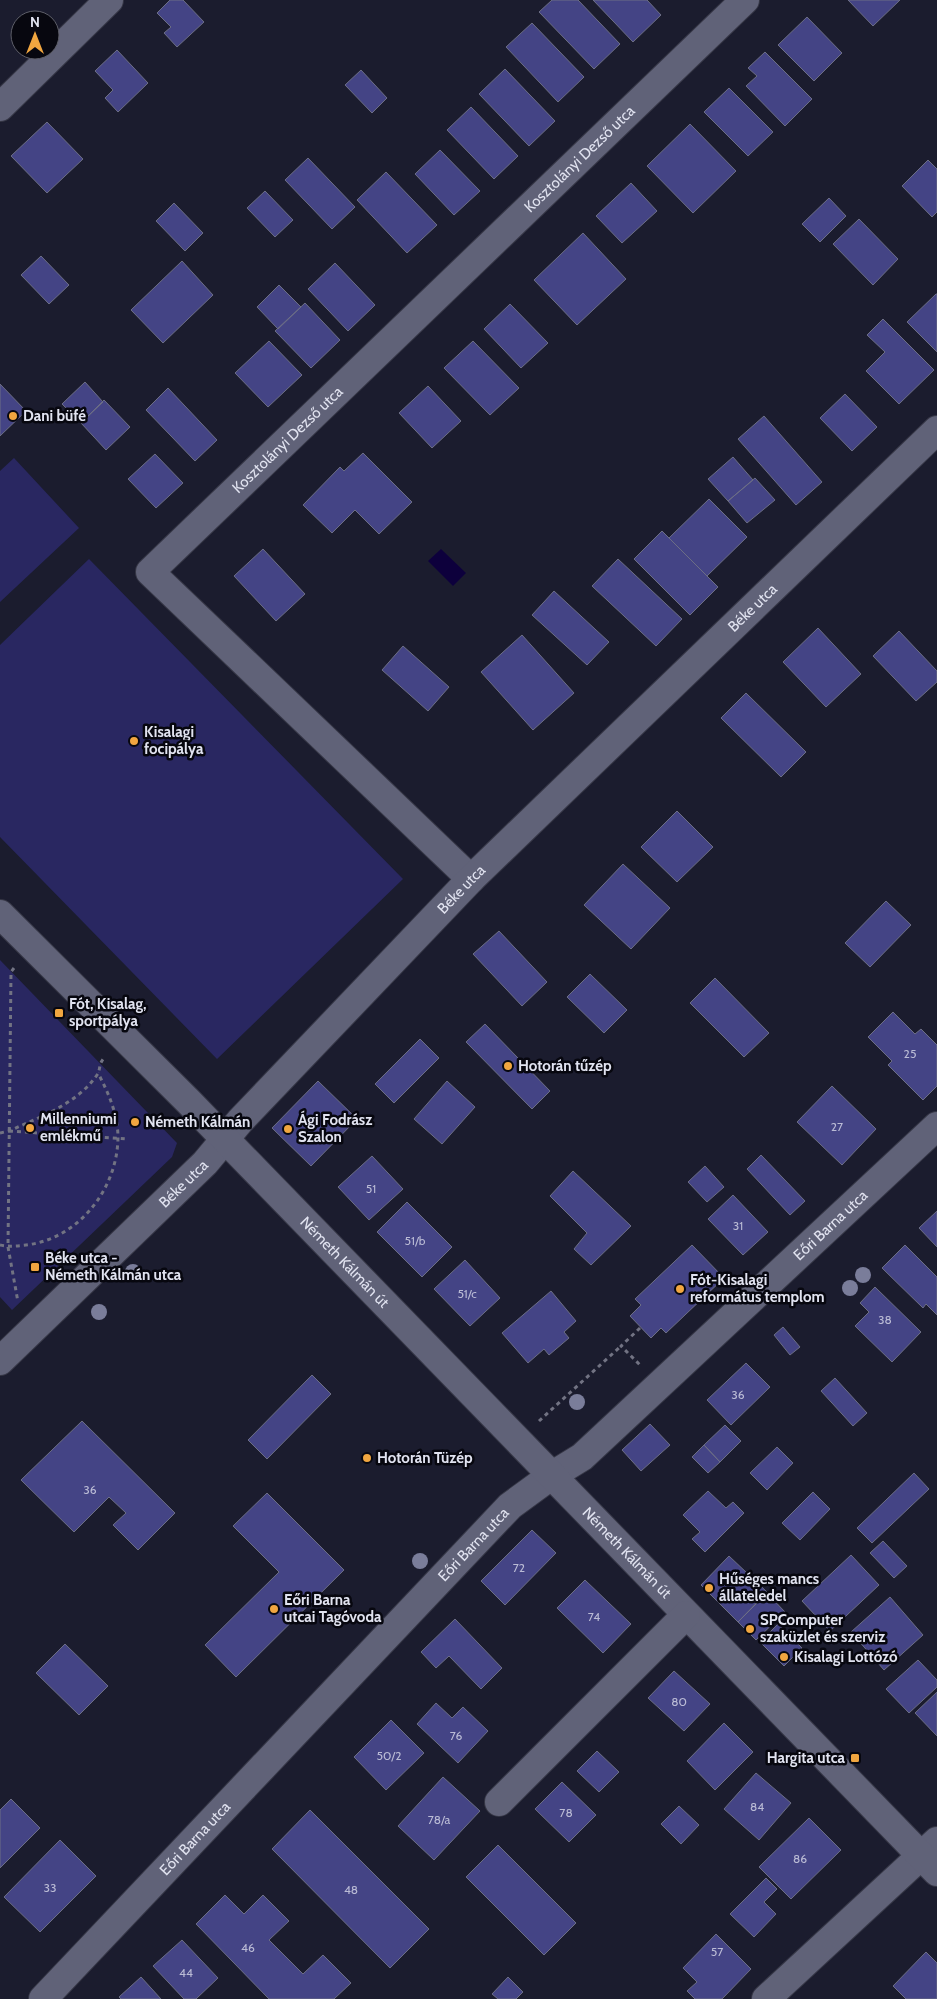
<svg xmlns="http://www.w3.org/2000/svg" width="937" height="1999" font-family="Cabin,sans-serif">
<rect width="100%" height="100%" fill="#1b1c2e"/>
<path fill="#292761" d="M14,458l65,70 -79,74v-131z
M89,559l314,320 -186,180 -217,-222v-192z
M0,960l177,183 -5,14 -160,153 -12,-13z"/>
<path fill="#0d003c" d="M441,549l25,24 -13,13 -25,-25z"/>
<path fill="#444485" stroke="#6c6e85" d="M170,0h13l21,22 -27,25 -13,-14 7,-6 -14,-14z
M552,0h26l42,44 -26,25 -55,-57z
M593,0h54l14,15 -28,27z
M848,0h52l-27,26z
M807,17l35,36 -28,28 -36,-36z
M532,23l52,54 -26,25 -52,-55z
M117,50l31,33 -30,29 -13,-14 8,-8 -18,-19z
M765,52l47,47 -27,27 -39,-40 11,-10 -9,-8z
M505,69l50,52 -26,25 -50,-52z
M361,70l26,28 -15,15 -27,-28z
M729,88l44,44 -25,24 -44,-44z
M471,107l47,49 -24,23 -47,-49z
M47,122l36,37 -36,34 -36,-37z
M690,124l46,47 -43,42 -46,-47z
M440,150l40,41 -26,24 -39,-41z
M308,158l47,49 -23,22 -47,-49z
M928,160l9,9v43l-5,5 -30,-31z
M386,172l51,53 -30,28 -50,-53z
M631,183l26,28 -35,32 -26,-27z
M265,191l28,29 -18,17 -28,-29z
M829,198l17,18 -26,26 -18,-18z
M174,203l29,30 -18,18 -29,-30z
M859,219l39,40 -25,26 -40,-41z
M583,233l43,46 -49,46 -43,-45z
M41,256l28,29 -20,19 -28,-29z
M182,261l31,34 -50,48 -32,-33z
M335,263l40,42 -27,26 -40,-42z
M279,285l22,22 -23,22 -21,-22z
M936,294h1v58l-30,-30z
M305,303l35,37 -29,28 -36,-37z
M510,304l38,39 -27,25 -37,-39z
M883,319l51,51 -35,34 -33,-33 19,-19 -18,-17z
M269,341l33,34 -34,32 -33,-34z
M473,341l46,47 -29,27 -46,-47z
M85,382l18,20 -22,21 -19,-19z
M0,384l26,27 -26,25z
M428,386l33,35 -29,27 -33,-35z
M168,388l49,52 -22,21 -49,-51z
M845,394l32,33 -25,24 -32,-33z
M104,400l26,27 -24,23 -25,-27z
M764,416l58,66 -26,23 -58,-66z
M363,453l49,49 -33,32 -24,-24 -23,23 -29,-28 37,-38 4,4z
M155,454l28,29 -27,25 -28,-29z
M733,457l20,23 -25,21 -20,-22z
M755,478l20,22 -28,23 -19,-22z
M709,499l38,38 -40,39 -38,-38z
M662,531l56,56 -28,28 -56,-56z
M263,549l42,45 -29,27 -42,-45z
M618,559l64,60 -26,27 -64,-60z
M554,591l55,51 -22,23 -55,-50z
M818,628l43,46 -35,33 -43,-45z
M899,631l38,40v11l-21,19 -43,-45z
M522,635l52,58 -41,37 -52,-58z
M403,646l46,41 -21,24 -46,-41z
M746,693l60,59 -25,25 -60,-59z
M677,811l36,36 -36,35 -36,-35z
M623,864l47,44 -39,41 -47,-44z
M886,901l25,24 -41,42 -25,-24z
M499,931l48,51 -25,24 -49,-52z
M590,974l37,36 -23,23 -37,-36z
M715,978l54,55 -25,24 -54,-54z
M893,1012l22,22 6,-5 16,16v41l-14,14 -35,-35 4,-4 -24,-24z
M485,1024l65,67 -18,18 -66,-67z
M420,1039l19,19 -45,45 -19,-19z
M318,1081l39,38 -46,47 -39,-38z
M447,1081l28,26 -33,37 -28,-25z
M832,1086l44,43 -34,36 -45,-43z
M761,1155l44,46 -15,14 -43,-46z
M372,1156l31,33 -34,31 -31,-33z
M705,1166l19,21 -17,15 -19,-20z
M573,1171l58,55 -40,39 -17,-16 13,-16 -37,-37z
M733,1195l35,37 -25,23 -35,-36z
M407,1202l45,45 -30,30 -45,-45z
M937,1211v36l-18,-19z
M692,1245l32,33 -58,55 -5,-5 -10,10 -21,-22 11,-11 -6,-6z
M905,1245l32,32v38l-11,-11 -3,4 -41,-40z
M465,1260l35,38 -30,28 -36,-37z
M875,1287l46,45 -29,30 -37,-36 14,-14 -9,-9z
M551,1291l25,30 -12,11 5,6 -20,17 -5,-6 -16,14 -26,-30z
M783,1327l17,20 -10,8 -16,-20z
M746,1363l24,24 -39,38 -24,-25z
M312,1375l19,19 -64,65 -19,-19z
M835,1378l32,35 -14,13 -32,-35z
M82,1421l93,92 -37,37 -25,-25 13,-12 -17,-16 -35,35 -53,-52z
M650,1424l20,21 -29,26 -19,-21z
M725,1425l16,16 -21,21 -16,-17z
M704,1445l16,17 -12,11 -16,-16z
M777,1447l16,16 -26,27 -17,-17z
M914,1473l15,16 -57,54 -15,-15z
M708,1491l18,17 7,-6 11,11 -39,39 -13,-13 8,-7 -17,-17z
M813,1492l17,17 -30,31 -18,-17z
M267,1493l77,77 -108,107 -31,-32 74,-73 -46,-46z
M532,1530l24,23 -51,52 -24,-24z
M883,1541l24,25 -13,12 -24,-25z
M851,1555l28,30 -49,46 -28,-30z
M729,1556l38,36 -29,30 -37,-37z
M585,1580l46,44 -28,29 -46,-45z
M767,1593l18,19 -29,28 -18,-18z
M890,1597l33,38 -39,35 -33,-38z
M455,1619l47,49 -21,21 -32,-33 -13,12 -15,-16z
M778,1624l24,24 -18,18 -24,-24z
M65,1644l43,42 -29,29 -43,-42z
M918,1660l19,20v7l-28,26 -23,-24z
M674,1671l36,33 -26,27 -36,-33z
M937,1692v44l-22,-23z
M436,1703l16,15 11,-11 25,24 -30,32 -41,-39z
M391,1720l33,33 -38,37 -32,-33z
M724,1723l29,29 -38,38 -28,-29z
M597,1751l22,21 -20,20 -22,-21z
M756,1773l35,30 -32,37 -35,-31z
M443,1777l37,34 -46,49 -36,-34z
M562,1782l34,33 -27,27 -34,-33z
M11,1799l29,29 -40,40v-58z
M679,1806l20,19 -18,19 -20,-20z
M310,1810l119,119 -39,39 -118,-119z
M809,1818l32,32 -50,49 -32,-32z
M60,1840l36,36 -56,56 -36,-35z
M498,1845l78,78 -32,32 -78,-78z
M766,1878l11,11 -13,13 12,12 -22,23 -24,-23z
M225,1895l19,19 19,-19 26,26 -20,19 34,34 20,-19 28,28 -17,16h-65l-73,-75z
M716,1934l35,35 -29,30h-27l-8,-8 10,-9 -14,-14z
M182,1940l36,38 -22,21h-12l-31,-33z
M926,1952l11,11v36h-31l-13,-13z
M141,1977l20,22h-40l-2,-2z
M508,1977l15,15 -7,7h-18l-6,-5z"/>
<g fill="none" stroke-linecap="round" stroke-linejoin="round">
<g stroke="#363746" stroke-width="30">
<g id="street">
<path d="M0,107l109,-107"/>
<path id="s1" d="M471,879l-321,-307 595,-572"/>
<path id="s2" d="M0,1361l205,-198 35,-42 231,-242 466,-449"/>
<path id="s3" d="M43,1999l467,-493 41,-30 31,-19 355,-331"/>
<path d="M766,1999l171,-158"/>
</g>
</g>
<g stroke="#363746" stroke-width="30">
<g id="secondary">
<path id="s4" d="M0,914l189,188 748,770"/>
<path d="M499,1802l187,-187"/>
</g>
</g>
<path stroke="#727383" stroke-width="3" stroke-dasharray="4 4" stroke-linecap="butt" d="M14,968l-3,4 -3,275 10,55
M9,1131l118,8
M0,1133l9,-2c31,-14 68,-27 88,-56 4,-6 1,-10 7,-17
M0,1245c9,2 17,1 26,0 52,-6 91,-55 92,-107 0,-23 -9,-44 -20,-65
M640,1328l-19,18 19,19
M539,1421l82,-75"/>
<use href="#street" stroke="#606278" stroke-width="28"/>
<use href="#secondary" stroke="#606278" stroke-width="28"/>
</g>
<g fill="#7a7d9a">
<circle cx="133" cy="1272" r="8"/>
<circle cx="863" cy="1275" r="8"/>
<circle cx="850" cy="1288" r="8"/>
<circle cx="99" cy="1312" r="8"/>
<circle cx="577" cy="1402" r="8"/>
<circle cx="420" cy="1561" r="8"/>
</g>
<g fill="#f1a640" stroke="#07070f" stroke-width="2">
<circle cx="13" cy="416" r="5"/>
<circle cx="134" cy="741" r="5"/>
<rect x="54" y="1008" width="10" height="10" rx="2.5"/>
<circle cx="508" cy="1066" r="5"/>
<circle cx="135" cy="1122" r="5"/>
<circle cx="30" cy="1128" r="5"/>
<circle cx="288" cy="1129" r="5"/>
<rect x="30" y="1262" width="10" height="10" rx="2.5"/>
<circle cx="680" cy="1289" r="5"/>
<circle cx="367" cy="1458" r="5"/>
<circle cx="709" cy="1588" r="5"/>
<circle cx="274" cy="1609" r="5"/>
<circle cx="750" cy="1629" r="5"/>
<circle cx="784" cy="1657" r="5"/>
<rect x="850" y="1753" width="10" height="10" rx="2.5"/>
</g>
<g text-anchor="middle" dominant-baseline="central" stroke-width="5" stroke-linejoin="round" paint-order="stroke">
<g font-size="12" fill="#babbd5">
<text x="910" y="1053">25</text>
<text x="837" y="1126">27</text>
<text x="371" y="1188">51</text>
<text x="738" y="1225">31</text>
<text x="415" y="1240">51/b</text>
<text x="467" y="1293">51/c</text>
<text x="885" y="1319">38</text>
<text x="738" y="1394">36</text>
<text x="90" y="1489">36</text>
<text x="519" y="1567">72</text>
<text x="594" y="1616">74</text>
<text x="679" y="1701">80</text>
<text x="456" y="1735">76</text>
<text x="389" y="1755">50/2</text>
<text x="757" y="1806">84</text>
<text x="566" y="1812">78</text>
<text x="439" y="1819">78/a</text>
<text x="800" y="1858">86</text>
<text x="50" y="1887">33</text>
<text x="351" y="1889">48</text>
<text x="248" y="1947">46</text>
<text x="717" y="1951">57</text>
<text x="186" y="1972">44</text>
</g>
<g font-size="15" fill="#e1e3f0" stroke="#07070f">
<text stroke="none"><textPath href="#s1" startOffset="1040">Kosztolányi Dezső utca</textPath></text>
<text stroke="none"><textPath href="#s1" startOffset="635">Kosztolányi Dezső utca</textPath></text>
<text stroke="none"><textPath href="#s2" startOffset="1065">Béke utca</textPath></text>
<text stroke="none"><textPath href="#s2" startOffset="660">Béke utca</textPath></text>
<text stroke="none"><textPath href="#s2" startOffset="255">Béke utca</textPath></text>
<text stroke="none"><textPath href="#s3" startOffset="1106">Eőri Barna utca</textPath></text>
<text stroke="none"><textPath href="#s4" startOffset="490">Németh Kálmán út</textPath></text>
<text stroke="none"><textPath href="#s3" startOffset="626">Eőri Barna utca</textPath></text>
<text stroke="none"><textPath href="#s4" startOffset="895">Németh Kálmán út</textPath></text>
<text stroke="none"><textPath href="#s3" startOffset="221">Eőri Barna utca</textPath></text>
</g>
<g font-size="15" font-weight="bold" fill="#e1e3f0" stroke="#07070f" text-anchor="start">
<text x="23" y="416">Dani büfé</text>
<text x="144" y="732">Kisalagi<tspan x="144" dy="17">focipálya</tspan></text>
<text x="69" y="1004">Fót, Kisalag,<tspan x="69" dy="17">sportpálya</tspan></text>
<text x="518" y="1066">Hotorán tűzép</text>
<text x="40" y="1119">Millenniumi<tspan x="40" dy="17">emlékmű</tspan></text>
<text x="298" y="1120">Ági Fodrász<tspan x="298" dy="17">Szalon</tspan></text>
<text x="145" y="1122">Németh Kálmán</text>
<text x="45" y="1258">Béke utca -<tspan x="45" dy="17">Németh Kálmán utca</tspan></text>
<text x="690" y="1280">Fót-Kisalagi<tspan x="690" dy="17">református templom</tspan></text>
<text x="377" y="1458">Hotorán Tüzép</text>
<text x="719" y="1579">Hűséges mancs<tspan x="719" dy="17">állateledel</tspan></text>
<text x="284" y="1600">Eőri Barna<tspan x="284" dy="17">utcai Tagóvoda</tspan></text>
<text x="760" y="1620">SPComputer<tspan x="760" dy="17">szaküzlet és szerviz</tspan></text>
<text x="794" y="1657">Kisalagi Lottózó</text>
<text x="845" y="1758" text-anchor="end">Hargita utca</text>
</g>
</g>
<g transform="translate(35 35)"><circle r="24" fill="#07070f" stroke="#5e5f69"/>
<path d="M0-4L9 19L0 12L-9 19Z" fill="#f1a640"/>
<text y="-8" font-size="14" font-weight="bold" text-anchor="middle" fill="#e1e3f0">N</text>
</g>
</svg>
